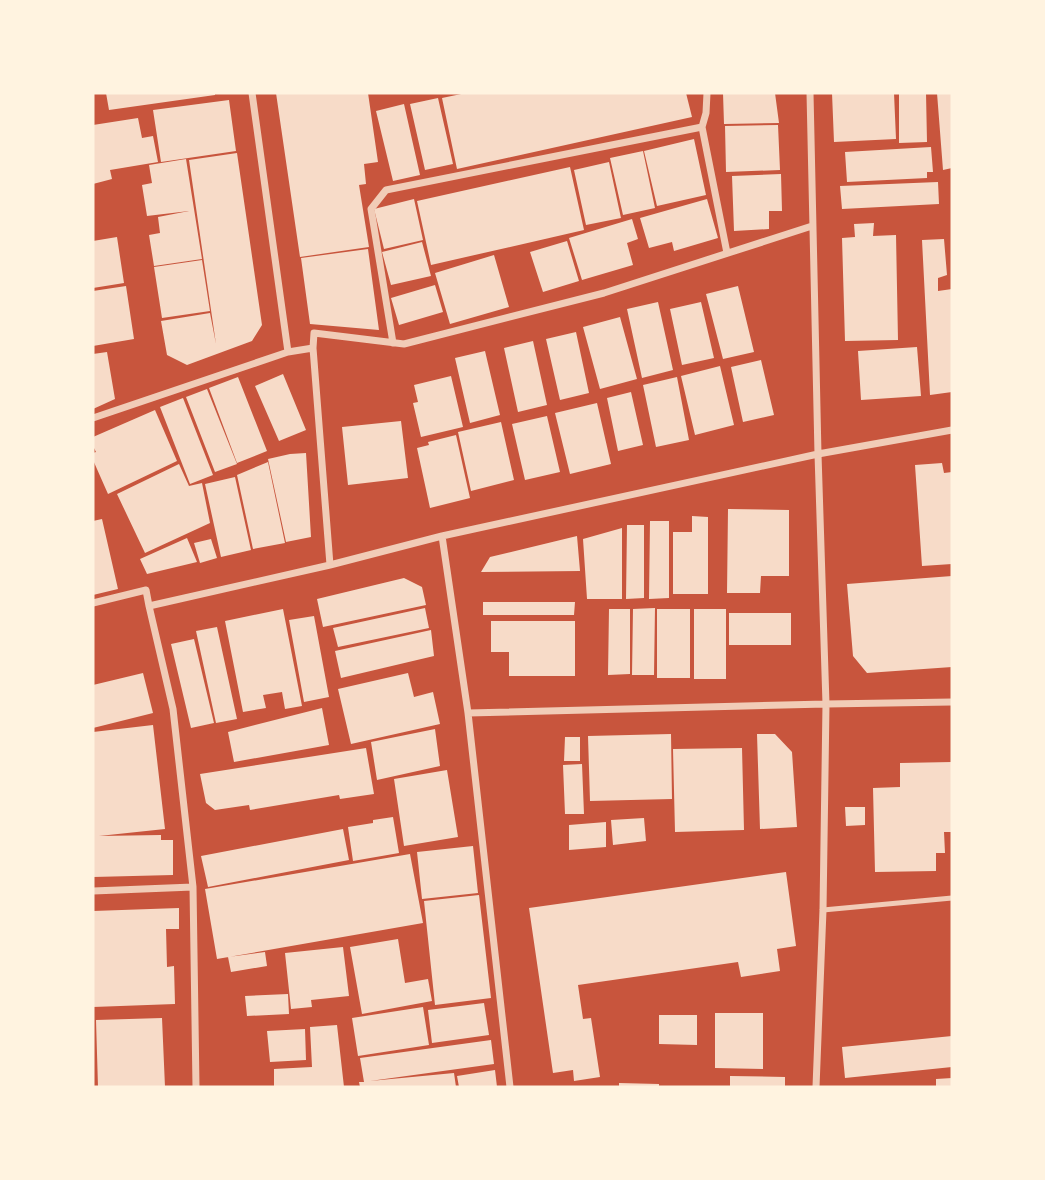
<svg xmlns="http://www.w3.org/2000/svg" width="1045" height="1180" font-family="Lato,sans-serif">
<rect width="100%" height="100%" fill="#c8553d"/>
<path fill="#f7dbc8" d="M106,93h109v2l-106,15z
M276,93h92l10,69 -14,2 2,20 -7,1 10,62 -69,10z
M466,93h220l6,24 -235,52 -15,-71z
M723,93h52l4,30 -55,1z
M832,93h62l2,46 -62,3z
M899,93h27l1,49 -28,1z
M937,93h15v75l-9,2z
M438,98l15,66 -28,6 -15,-66z
M229,100l7,51 -75,11 -8,-52z
M404,104l16,71 -27,6 -17,-70z
M138,118l4,20 11,-2 5,26 -48,8 2,9 -19,5v-59z
M778,125l2,45 -54,2 -1,-46z
M694,139l12,56 -49,11 -13,-55z
M931,147l2,25h-6v6l-80,4 -2,-30z
M643,151l12,57 -32,7 -13,-57z
M237,153l25,172 -10,16 -65,24 -20,-10 -6,-34 49,-8 6,31 -27,-184z
M186,159l16,100 -48,7 -5,-31 11,-2 -2,-16 31,-6 -42,5 -5,-31 10,-2 -3,-18z
M609,162l12,56 -35,7 -12,-55z
M570,167l14,63 -153,35 -14,-64z
M781,174l1,37h-13v18l-35,2 -2,-55z
M938,182l1,22 -97,5 -2,-23z
M414,199l9,41 -39,9 -10,-40z
M707,199l11,39 -44,13 -2,-9 -23,6 -9,-30z
M632,219l6,20 -11,4 6,22 -51,15 -13,-42z
M874,223l-1,13 23,-1 2,105 -53,1 -3,-103 13,-1 -1,-13z
M117,237l7,46 -31,5v-47z
M944,239l3,36 -9,3v13l14,-2v103l-22,3 -8,-155z
M567,241l12,40 -36,11 -13,-40z
M422,242l9,34 -40,9 -9,-33z
M368,249l11,81 -69,-6 -9,-66z
M494,255l15,52 -59,17 -15,-51z
M202,260l8,51 -48,7 -8,-51z
M435,285l8,27 -44,13 -8,-27z
M126,286l8,53 -41,7v-55z
M738,286l16,66 -31,7 -17,-65z
M658,302l15,68 -31,8 -15,-69z
M701,302l13,56 -32,7 -12,-56z
M620,317l17,62 -37,10 -17,-62z
M576,332l13,61 -29,7 -14,-61z
M533,341l14,64 -29,7 -14,-64z
M917,347l4,49 -60,4 -3,-49z
M485,351l15,64 -30,8 -15,-65z
M107,352l8,47 -22,10v-55z
M761,360l13,55 -31,7 -12,-55z
M720,366l14,59 -39,10 -14,-59z
M283,374l23,56 -27,11 -24,-55z
M451,376l12,51 -42,10 -8,-34 5,-1 -4,-17z
M238,377l29,74 -30,12 -28,-75z
M677,377l12,63 -33,7 -13,-62z
M207,389l30,75 -22,8 -29,-75z
M631,392l12,53 -25,6 -11,-53z
M183,398l30,77 -23,9 -30,-77z
M597,403l14,61 -41,10 -15,-61z
M155,410l22,51 -69,33 -15,-34v-7l3,-1 -3,-6v-9z
M547,416l13,56 -35,8 -13,-56z
M401,421l7,57 -60,7 -6,-58z
M501,422l13,58 -43,11 -13,-59z
M456,435l14,63 -40,10 -13,-60 12,-3 -1,-3z
M306,453l5,84 -25,5 -18,-83 22,-5z
M268,462l17,81 -32,6 -16,-74z
M942,463l2,10 8,-1v92l-30,2 -7,-101z
M179,464l10,22 13,-3 8,40 -65,30 -28,-59z
M235,477l16,73 -30,7 -16,-73z
M728,509l61,1v66h-28l-1,17h-33z
M692,516l16,1v77h-35v-62h19z
M102,519l16,70 -25,6v-74z
M650,521h19v77l-20,1z
M627,525h17v73l-18,1z
M622,528v71h-35l-4,-60z
M577,536l3,35 -99,1 9,-15z
M187,538l10,24 -50,12 -7,-15z
M211,539l6,19 -17,5 -6,-20z
M952,576v91l-85,6 -14,-17 -6,-72z
M404,578l18,9 4,18 -103,22 -6,-28z
M483,602h92l-1,13h-91z
M425,608l4,20 -91,19 -5,-19z
M655,608l-1,67h-22l1,-66z
M283,609l19,97 -17,3 -3,-17 -19,3 3,13 -23,4 -18,-91z
M609,609h21v65l-22,1z
M657,609h33v69h-33z
M694,609h32v70h-32z
M729,613h62v32h-62z
M314,616l15,81 -25,5 -15,-82z
M491,621h84v55h-66v-24h-18z
M217,627l20,92 -21,4 -20,-92z
M431,630l3,26 -93,22 -6,-27z
M194,639l20,84 -23,5 -20,-84z
M143,673l10,40 -60,15v-43z
M408,673l6,24 19,-5 7,32 -89,20 -13,-55z
M322,708l7,37 -95,17 -6,-30z
M153,725l12,104 -66,7 62,-1v5h12v35l-80,2v-145z
M435,729l5,37 -63,14 -6,-38z
M671,734l1,65 -82,2 -2,-65z
M757,734h18l17,18 5,75 -37,2z
M565,737h15v24h-16z
M366,748l8,46 -34,5 -1,-4 -89,15 -1,-5 -34,5 -9,-7 -6,-29z
M742,748l2,82 -69,2 -2,-83z
M952,762v70h-8l1,21h-9v18l-61,1 -2,-84 27,-1v-24z
M582,764l2,50h-19l-2,-49z
M447,770l11,67 -54,9 -10,-67z
M845,807h20v18l-19,1z
M393,817l6,36 -46,8 -5,-34 25,-4v-3z
M644,818l2,23 -33,4 -2,-25z
M606,822v25l-37,3v-25z
M343,829l6,31 -141,27 -7,-31z
M473,846l5,47 -56,6 -5,-47z
M410,854l13,69 -206,36 -12,-70z
M786,872l10,74 -19,3 3,22 -39,6 -3,-15 -160,23 5,34 8,-1 9,59 -26,4 -1,-11 -20,3 -24,-165z
M479,895l12,103 -56,7 -11,-104z
M179,908v21h-13l1,38 7,-1 1,38 -82,3v-96z
M398,939l7,44 23,-4 4,22 -70,13 -12,-67z
M343,947l6,49 -38,4 1,7 -21,2 -6,-56z
M265,952l2,14 -36,6 -3,-15z
M288,994l1,20 -42,2 -2,-20z
M484,1003l5,32 -57,8 -4,-33z
M423,1007l6,38 -71,11 -6,-38z
M715,1013h48v56l-48,-1z
M659,1015h38v30l-38,-1z
M162,1018l3,69h-67l-2,-67z
M337,1025l7,62h-70v-18l38,-2 -2,-40z
M305,1029l1,31 -36,2 -3,-31z
M952,1036v31l-107,11 -3,-31z
M491,1040l3,24 -124,17 84,-8 2,14h-96l-1,-5h5l-4,-24z
M495,1070l2,17h-38l-2,-11z
M730,1076l55,1v10h-55z
M952,1078v9h-16v-8z
M619,1083l40,1v3h-40z"/>
<g fill="none" stroke-linecap="round" stroke-linejoin="round">
<path stroke="#f1ccb7" stroke-width="5" d="M823,910l129,-12"/>
<path stroke="#f1ccb7" stroke-width="7" d="M252,93l36,259
M810,93l8,361 8,250 -3,206 -7,177
M702,127l25,126
M393,343l-22,-134 15,-19 316,-63 4,-14 1,-20
M93,418l195,-66 25,-4
M442,536l26,177 42,374
M330,565l-17,-217 1,-15 90,11 200,-51 208,-67
M93,603l53,-13 3,16 181,-41 112,-29 376,-82 134,-24
M149,606l24,103 20,178 3,200
M468,713l358,-9 126,-2
M93,891l100,-4"/>
</g>
<rect width="1045" height="1180" fill="none" stroke="#fff3e0" stroke-width="189"/>
</svg>
